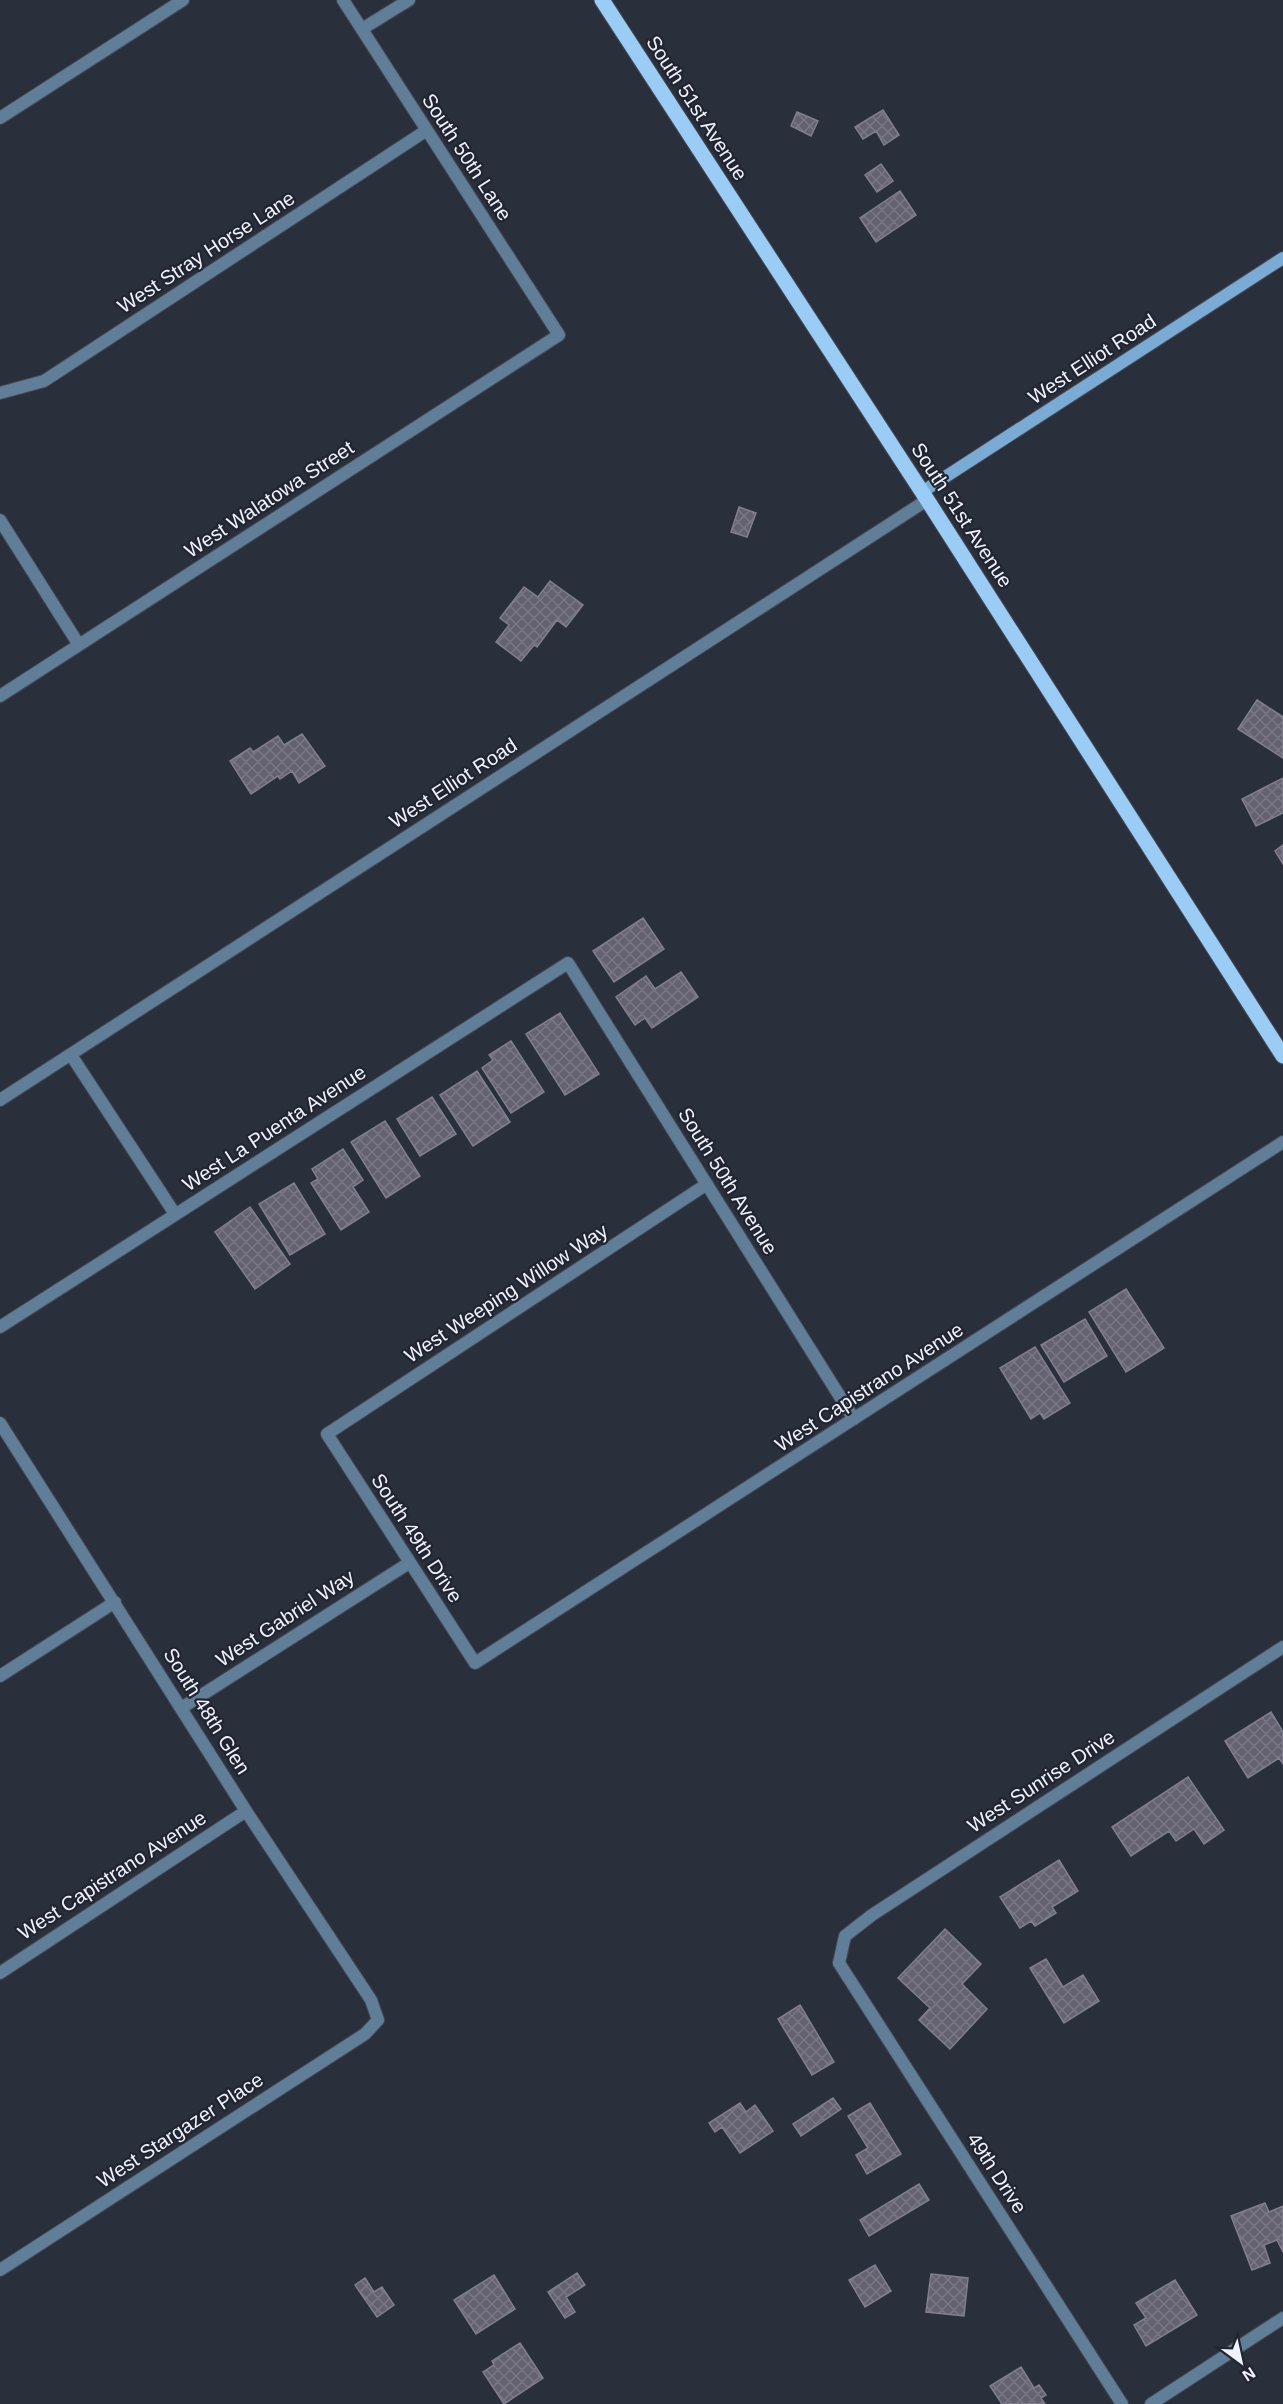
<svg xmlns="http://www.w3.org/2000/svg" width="1283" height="2404" font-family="Helvetica,sans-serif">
<defs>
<pattern id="building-cross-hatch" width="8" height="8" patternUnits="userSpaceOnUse" patternTransform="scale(1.5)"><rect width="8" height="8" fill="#646171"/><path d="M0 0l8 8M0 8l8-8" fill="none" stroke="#7a7886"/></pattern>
</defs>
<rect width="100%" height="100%" fill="#2a2f3c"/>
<path fill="url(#building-cross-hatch)" stroke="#817f8f" stroke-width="1.5" d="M883,110l16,25 -15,10 -8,-14 -13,8 -8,-12z
M797,112l21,9 -7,15 -20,-10z
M881,164l12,17 -16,11 -12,-17z
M900,191l16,24 -40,27 -16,-24z
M739,507l17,6 -9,24 -16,-5z
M550,581l33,24 -17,22 -9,-7 -20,27 -3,-2 -13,16 -25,-19 13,-17 -9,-7 24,-31 14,10z
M1257,700l26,17v41l-45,-29z
M302,734l23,32 -26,17 -7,-12 -12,8 -2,-3 -27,18 -21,-33 20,-13 3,4 25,-16 6,9z
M1283,778v35l-27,13 -14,-27z
M1283,845v19l-8,-13z
M643,918l21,31 -50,33 -21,-31z
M681,972l17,25 -46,31 -7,-10 -10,7 -19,-28 30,-21 9,13z
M560,1013l39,61 -34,21 -39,-61z
M511,1041l33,51 -33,21 -29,-45 11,-8 -4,-5z
M477,1071l33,51 -37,24 -33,-51z
M432,1097l24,37 -36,22 -23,-37z
M385,1121l35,55 -34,22 -35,-56z
M343,1149l20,31 -10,7 16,25 -28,18 -30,-47 7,-4 -6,-10z
M294,1183l31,51 -35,21 -31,-51z
M250,1207l40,57 -35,25 -40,-57z
M1126,1289l38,59 -38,24 -37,-60z
M1085,1319l22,37 -43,26 -23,-37z
M1035,1347l35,56 -26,16 -4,-6 -9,6 -31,-51z
M1271,1712l12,20v32l-4,-6 -31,20 -23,-37z
M1188,1777l36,53 -20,14 -10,-15 -18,12 -7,-10 -38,25 -19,-29z
M1059,1860l19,31 -26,16 4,6 -21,13 -4,-5 -11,7 -20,-31z
M945,1929l36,35 -19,20 25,25 -37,40 -31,-29 11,-12 -32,-30z
M1046,1959l17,28 20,-12 16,26 -35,22 -34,-55z
M800,2005l34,57 -22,13 -34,-56z
M833,2098l8,11 -40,27 -8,-12z
M740,2103l6,9 9,-7 18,26 -33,22 -18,-26 -7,5 -6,-9z
M870,2103l31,51 -34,20 -11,-19 12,-7 -20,-32z
M919,2184l10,16 -60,36 -9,-16z
M1265,2203l4,9 14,-6v46l-6,-12 -13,5 6,18 -18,7 -21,-54z
M875,2265l16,26 -26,16 -16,-27z
M577,2273l8,12 -19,12 9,15 -10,6 -17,-26z
M931,2274l37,4 -4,38 -38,-4z
M494,2275l21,34 -39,25 -22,-34z
M365,2278l9,14 8,-5 12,18 -17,12 -22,-32z
M1175,2280l22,35 -51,31 -12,-21 12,-7 -10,-15z
M520,2343l23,35 -39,26 -21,-32 11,-7 -2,-4z
M1021,2367l13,21 5,-3 7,10 -5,3 4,6h-43l-12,-18z"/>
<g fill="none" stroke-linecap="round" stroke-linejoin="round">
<g stroke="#464a57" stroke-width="14">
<path id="minor" d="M362,29l47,-29
M0,118l183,-118
M0,393l44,-12 383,-251
M0,520l79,125
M0,696l559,-361 -216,-335
M71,1055l104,159
M0,1100l927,-600
M707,1184l-380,250 148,229 808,-521
M0,1327l568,-364 286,456
M0,1423l246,388 125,189 7,20 -13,14 -365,236
M0,1676l115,-74
M183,1707l226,-144
M0,1973l246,-162
M1122,2404l-283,-441 6,-27 27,-21 411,-268
M1151,2404l132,-86"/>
</g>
<g stroke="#464a57" stroke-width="14">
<path id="secondary" d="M922,492l361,-234"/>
</g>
<g stroke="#464a57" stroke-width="17">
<path id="primary" d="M602,0l324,498 357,558"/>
</g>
<use href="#minor" stroke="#617e98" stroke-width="12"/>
<use href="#secondary" stroke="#7babd4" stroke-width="12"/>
<use href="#primary" stroke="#9bccf6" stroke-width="15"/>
</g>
<g text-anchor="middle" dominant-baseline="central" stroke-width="4.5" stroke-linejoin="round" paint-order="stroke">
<g font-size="20" fill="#f0f3fc" stroke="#212531">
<text transform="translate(697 108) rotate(57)">South 51st Avenue</text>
<text transform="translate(467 157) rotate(57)">South 50th Lane</text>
<text transform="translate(206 252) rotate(-33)">West Stray Horse Lane</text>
<text transform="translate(1092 359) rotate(-33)">West Elliot Road</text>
<text transform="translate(269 499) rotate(-33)">West Walatowa Street</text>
<text transform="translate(962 515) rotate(57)">South 51st Avenue</text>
<text transform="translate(453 783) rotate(-33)">West Elliot Road</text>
<text transform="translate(274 1128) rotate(-33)">West La Puenta Avenue</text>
<text transform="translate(728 1181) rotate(58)">South 50th Avenue</text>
<text transform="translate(506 1293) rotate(-33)">West Weeping Willow Way</text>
<text transform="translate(869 1387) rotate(-33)">West Capistrano Avenue</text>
<text transform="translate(417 1538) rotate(57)">South 49th Drive</text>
<text transform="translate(285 1618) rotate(-33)">West Gabriel Way</text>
<text transform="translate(207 1711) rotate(58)">South 48th Glen</text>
<text transform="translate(1041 1781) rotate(-33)">West Sunrise Drive</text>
<text transform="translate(112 1875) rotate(-33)">West Capistrano Avenue</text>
<text transform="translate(180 2130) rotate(-33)">West Stargazer Place</text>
<text transform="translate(997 2173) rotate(57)">49th Drive</text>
</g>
</g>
<g transform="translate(1241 2362) rotate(147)" stroke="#212531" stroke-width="4.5" paint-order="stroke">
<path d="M0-4.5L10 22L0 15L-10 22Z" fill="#f0f3fc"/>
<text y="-9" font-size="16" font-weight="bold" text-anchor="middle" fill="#f0f3fc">N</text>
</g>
</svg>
